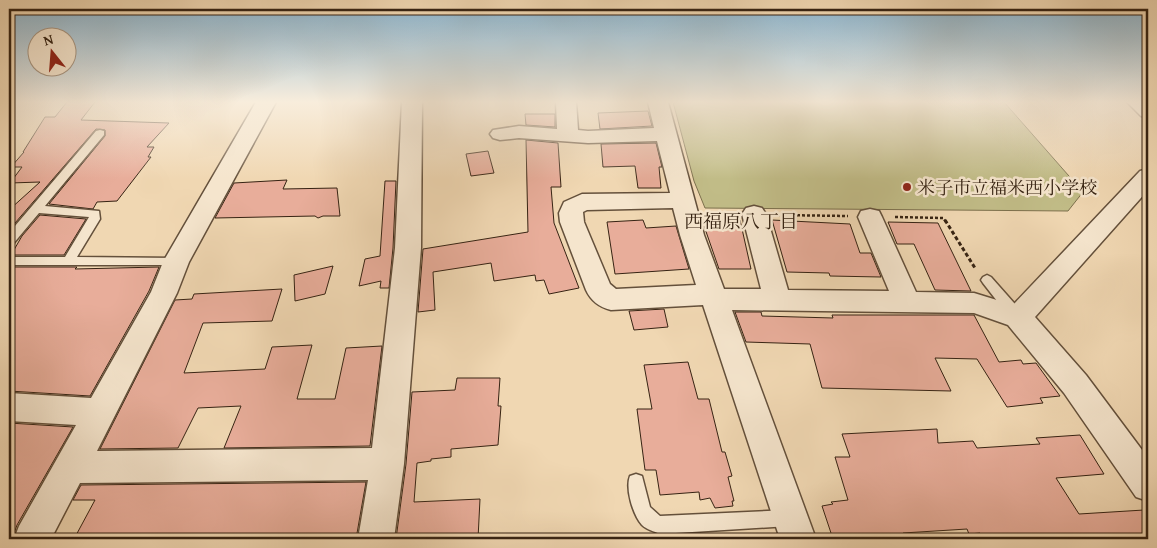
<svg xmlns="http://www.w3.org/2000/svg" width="1157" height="548" font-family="'Gentium Book Plus','Noto Serif JP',serif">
<rect width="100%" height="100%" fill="#f0d7b2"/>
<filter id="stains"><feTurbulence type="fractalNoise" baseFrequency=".004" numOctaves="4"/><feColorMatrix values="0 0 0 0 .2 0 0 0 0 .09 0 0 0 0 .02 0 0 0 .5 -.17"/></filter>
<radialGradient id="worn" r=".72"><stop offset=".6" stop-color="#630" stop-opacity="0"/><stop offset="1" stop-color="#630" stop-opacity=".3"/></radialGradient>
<path fill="#c1bc87" stroke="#7c704d" d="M673,102h331l79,90 -15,19 -363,-3 -11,-27z"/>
<path fill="#e8ad9a" stroke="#362313" d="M67,102h28l-14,18 88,3 -22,24h7l-6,10h3l-34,44 -20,1 -4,7 -44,-5 56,-68v-6l-9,-1 -87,101v-20l31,-28 -30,1 12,-16h-11l13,-15h-1l22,-35h10z
M648,111l4,15 -52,3 -2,-16z
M525,114h30v13l-29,-2z
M526,140l32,3 3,44h-10l3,36 25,65 -30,6 -5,-14 -8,1 -1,-6 -41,6 -3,-18 -58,9 2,38 -17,2 5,-63 105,-17z
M656,143l6,24h-3l2,21h-23l-3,-22 -32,1 -2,-23z
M488,151l6,22 -23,3 -5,-22z
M287,180l-4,9 54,-1 3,28h-17l-5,2 -3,-2 -100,2 19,-35z
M385,181h11l-3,67 -4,40h-9l1,-7 -22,5 6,-27 15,-3z
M40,215l46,4 -22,36h-53l11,-19z
M643,220l3,8 30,-2 13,43 -74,5 -8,-52z
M702,220h38l11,49h-32z
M772,220l78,4 10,29h11l10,24 -51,-1 -1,-3 -42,-1z
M888,222l50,1 33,68 -36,-1 -21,-46h-17z
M333,266l-8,28 -30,7 -1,-26z
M9,267h68l-2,2 84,-2 -10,24 -59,105 -81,-5z
M282,289l-10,32 -69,2 -19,50 81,-4 7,-22 40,-2 -15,54h38l11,-51 36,-2 -12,100 -146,2 17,-42 -43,2 -20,40 -78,1 75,-149 17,-1 2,-5z
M664,309l4,18 -34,3 -5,-19z
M735,312h26l1,4 71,2 -1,-3h142l25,47 22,-2 2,4 13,-1 24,33 -20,2 3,5 -36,4 -30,-48 -42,-1 16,33 -129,-3 -12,-44 -64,-2z
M688,362l10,37h11l13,53h3l7,24 -4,1 6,24h-2l1,5 -18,2 -5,-10 -10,2 -1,-8 -39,3 -4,-25h-11l-8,-61h15l-8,-44z
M457,378h43l-2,28h3l-3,39 -47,4v8l-20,2v2l-14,2 -3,39 66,-3 -2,40h-82l10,-75 6,-72 43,-2z
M9,423l64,4 -56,98 -5,14h-3z
M937,429l1,14 35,-2 4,7 63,-4 -4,-6 44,-3 24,39 -48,4 23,36 65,-4 4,7v20l-20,2h-91l-1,-2 -53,2 -3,-6 -11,1 -2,-5 -64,4 2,6h-72l-11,-33 11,-2 -2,-2 17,-2 -13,-43h15l-8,-23z
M366,482l-10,57h-282l21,-39h-22l8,-15z"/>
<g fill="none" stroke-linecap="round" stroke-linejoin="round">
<g stroke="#64503b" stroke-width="3">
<path id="lane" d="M100,130l4,1v4l-59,71 54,5 1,8 -23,38 99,1 6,4 -2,3h-171v-8h56l24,-40 -50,-4 -26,31 -4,1v-12l87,-102z
M987,275l4,2 30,34 2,4 -2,4 -5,1 -5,-1 -28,-36 -2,-3 2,-3z
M636,474l6,2 8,31 10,9 129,-6 6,2 2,6 -2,6 -6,2 -129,8c-6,-3 -13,-4 -18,-9 -9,-10 -17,-37 -12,-49z"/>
</g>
<g stroke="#64503b" stroke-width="3">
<path id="street" d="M256,102h20l-87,160 -12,31 -80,158 275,-3 23,-200 7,-146h20l-1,146 -17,216 -10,75h-36l10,-59 -288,3 -29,56h-37l5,-13 57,-101 -67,-4v-28l82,5 60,-106 12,-30z
M556,102h20l2,28 10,1 66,-3 -6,-26h20l36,133 20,54h37l-19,-75 4,-6 8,-2 8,2 4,6 22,76 101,1 -31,-74 3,-6 9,-2 9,2 3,6 34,75 58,1 39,12 127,-134 8,-2v21l-113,127 51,58 62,83v43l-12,-4 -72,-104 -56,-68 -34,-12 -242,-3 84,229h-36l-77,-234 -92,5c-12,-3 -20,-9 -25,-20l-26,-68 -1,-9 5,-11 18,-8 88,-1 -13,-52 -69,2 -69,-5 -19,2 -7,-2 -3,-4 3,-4 26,-4 38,3zM673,208l7,27 16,50 -80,4 -6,-5 -26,-62 -1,-10 4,-2z
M1127,102h21v16l-7,-2z"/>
</g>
<path stroke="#362313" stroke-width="2.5" stroke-dasharray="3 2" stroke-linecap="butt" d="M710,213l23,1
M777,215l71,1
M895,217l48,1 3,4"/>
<path stroke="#362313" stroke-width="3" stroke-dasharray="4 2.5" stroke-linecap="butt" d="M945,220l30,48"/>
<use href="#lane" fill="#f5e5cd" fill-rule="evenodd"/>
<use href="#street" fill="#f5e5cd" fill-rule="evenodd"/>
</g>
<linearGradient id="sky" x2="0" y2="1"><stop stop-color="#89b6d3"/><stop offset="0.57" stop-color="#f8eddc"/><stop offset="1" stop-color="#f8eddc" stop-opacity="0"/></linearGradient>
<rect width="1157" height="179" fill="url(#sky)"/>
<circle fill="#8f2418" stroke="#f5e5cd" stroke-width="2" cx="907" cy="187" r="5"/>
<g text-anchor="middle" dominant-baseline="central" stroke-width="5" stroke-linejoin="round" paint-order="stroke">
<g font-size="18" fill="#362313" stroke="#f5e5cd" text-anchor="start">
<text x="917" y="187">米子市立福米西小学校</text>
</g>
<g font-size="19" fill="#362313" stroke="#f5e5cd">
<text x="741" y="221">西福原八丁目</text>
</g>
</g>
<rect width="1157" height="548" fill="none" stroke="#f0d7b2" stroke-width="30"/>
<rect x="10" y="10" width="1137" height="528" fill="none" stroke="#362313" stroke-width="2.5"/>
<rect x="15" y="15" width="1127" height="518" fill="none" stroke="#362313"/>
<g transform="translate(52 52) rotate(343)"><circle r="24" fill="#f5e5cd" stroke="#a99783"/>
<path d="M0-4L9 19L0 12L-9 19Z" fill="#8f2418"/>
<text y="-8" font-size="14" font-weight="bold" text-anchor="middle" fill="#362313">N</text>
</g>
<rect width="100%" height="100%" filter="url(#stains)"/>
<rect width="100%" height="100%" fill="url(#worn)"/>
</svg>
